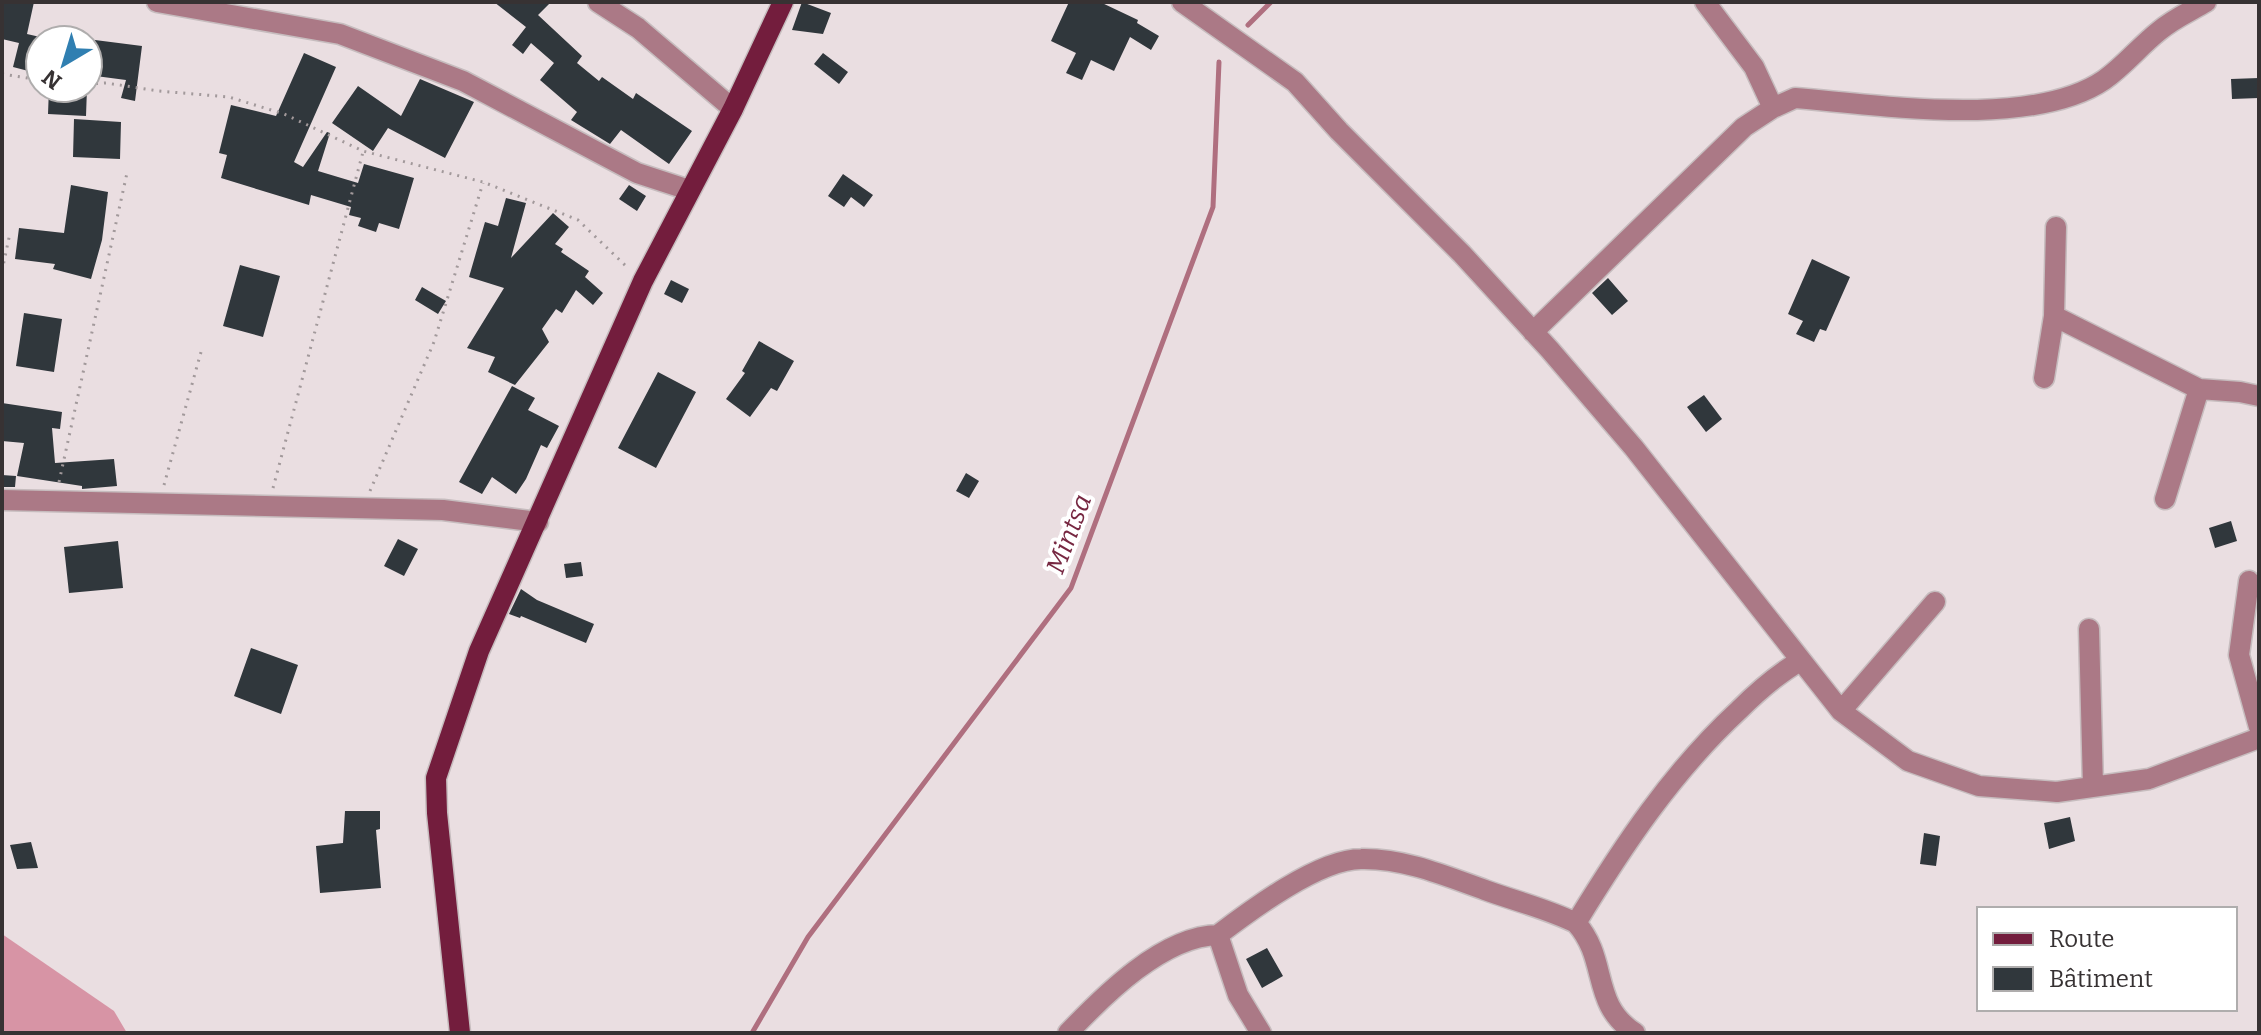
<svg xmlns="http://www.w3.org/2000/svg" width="2261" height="1035" font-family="Bitter,serif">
<rect width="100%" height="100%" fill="#eadee1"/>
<path fill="#d794a5" d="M2,934l112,77 13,22h-125z"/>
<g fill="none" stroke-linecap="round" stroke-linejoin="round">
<path stroke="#af6f7f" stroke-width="5" d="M1248,25l23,-23
M752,1033l56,-96 263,-349 142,-381 6,-145"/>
</g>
<path fill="#30373c" d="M2,2h32l-7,32 13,3v37l-27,-7 6,-24 -17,-4z
M494,2h57l-13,13 44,41 -5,7 22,18 3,-4 31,22 3,-6 56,38 -23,33 -48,-34 -11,14 -39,-24 6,-8 -37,-32 14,-17 -23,-20 -8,11 -11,-9 14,-18z
M802,2l29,11 -8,21 -31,-4z
M1069,2h31l38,18 -1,3 22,13 -8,14 -21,-13 -16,34 -23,-11 -9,20 -16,-7 10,-20 -25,-12z
M95,40l47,6 -7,55 -14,-3 5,-18 -38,-5v-29l6,1z
M304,53l32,14 -42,95 9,5 24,-35 3,1 -12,38 40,12 6,-19 50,14 -15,51 -20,-6 -3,9 -18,-6 3,-8 -12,-3 2,-8 -40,-12 -2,10 -88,-27 6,-23 -8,-2 12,-48 45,11z
M823,53l25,19 -9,12 -25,-20z
M2259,78v20l-27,1 -1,-20z
M420,79l54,23 -29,56 -57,-30 -15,23 -41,-28 26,-37 43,30z
M49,88h38l-1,28 -38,-2z
M74,119l47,3 -1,37 -47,-2z
M843,174l30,21 -9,12 -13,-10 -7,10 -16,-11z
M71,185l37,7 -6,48 -11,39 -38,-10 2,-5 -40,-5 4,-31 45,5z
M629,185l17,11 -9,15 -18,-12z
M506,198l20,5 -15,55 42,-45 16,14 -14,17 8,5 -2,3 28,19 -4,6 18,16 -10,12 -17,-15 -14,23 -6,-4 -14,20 7,13 -34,43 -27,-13 7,-15 -28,-9 37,-60 -35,-11 16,-55 13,4z
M1812,259l38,18 -24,54 -6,-2 -6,13 -18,-8 7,-13 -15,-7z
M240,265l40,11 -17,61 -40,-11z
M1608,278l20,23 -16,14 -20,-22z
M671,280l18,9 -7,14 -18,-9z
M422,287l24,14 -8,13 -23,-14z
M24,313l38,6 -8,53 -38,-6z
M759,341l35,20 -17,30 -6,-3 -21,29 -24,-18 19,-26 -3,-2z
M658,372l38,20 -40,76 -38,-20z
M512,386l23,12 -7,12 31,16 -12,22 -6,-3 -15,34 -10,15 -24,-17 -10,17 -23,-12z
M1704,395l18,24 -16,13 -19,-25z
M2,403l60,9 -2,17 -8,-1 3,35 59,-4 3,27 -35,3v-3l-65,-10 7,-33 -22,-2z
M966,473l13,8 -10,17 -13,-7z
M2,475l14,1 -1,11h-13z
M2231,521l6,20 -22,7 -6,-20z
M398,539l20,10 -14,27 -20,-10z
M118,541l5,47 -54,5 -5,-46z
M581,562l2,14 -17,2 -2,-14z
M521,589l16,11 57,24 -8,19 -65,-27 -1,2 -11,-4z
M251,648l47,17 -17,49 -47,-18z
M345,811h35v18l-4,1 5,58 -61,5 -4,-47 27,-3z
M2070,817l5,24 -26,8 -5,-26z
M1924,833l16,3 -4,30 -16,-2z
M31,842l7,26 -21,1 -7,-24z
M1267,948l16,28 -21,12 -16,-29z"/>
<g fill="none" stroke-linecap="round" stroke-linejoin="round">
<g stroke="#c6bcbe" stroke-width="23">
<path id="minor" d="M157,2l183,32 123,47 174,92 52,17
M598,2l40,26 95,81
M1182,2l113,80 44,49 123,123 88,96 84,98 207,263 67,50 71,25 78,6 92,-13 110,-41
M1705,2l49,65 19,41
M2054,316l145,73 41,3 19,4
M1533,332l211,-205 29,-19 22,-10c84,7 237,31 309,-18 20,-14 36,-34 55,-49 14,-12 32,-20 47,-29
M2044,378l10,-62 2,-89
M2165,499l34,-110
M2,500l441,10 95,12
M2249,581l-10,74 20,72
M2089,629l4,158
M1841,711l94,-109
M1576,923c33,37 14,81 59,110
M1068,1033c36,-38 95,-97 150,-98
M1261,1033l-23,-38 -20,-60c33,-25 101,-76 143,-76 43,-1 85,17 124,31 30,11 63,19 91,33 47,-77 96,-151 163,-213 19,-19 37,-35 61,-49"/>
</g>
<g stroke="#c6bcbe" stroke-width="23">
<path id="major" d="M460,1033l-23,-220 -1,-35 43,-127 164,-370 90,-172 50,-107"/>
</g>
<path stroke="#a2999b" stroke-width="3" stroke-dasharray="2 6" stroke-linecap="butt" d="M2,74l38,6
M88,84l18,-1 53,8 70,6 55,17 79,37 120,31 95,38 50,48
M2,271l8,-38
M59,482l68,-309
M164,485l37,-133
M273,488l90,-336
M370,491l64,-149 49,-159"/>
<use href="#minor" stroke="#ab7986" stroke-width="20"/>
<use href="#major" stroke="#731d3d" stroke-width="20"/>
</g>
<g text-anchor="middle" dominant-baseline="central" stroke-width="8" stroke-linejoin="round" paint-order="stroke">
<g font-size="26" font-style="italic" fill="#772842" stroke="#fff">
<text transform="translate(1069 534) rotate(-69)">Mintsa</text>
</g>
</g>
<rect width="2261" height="1035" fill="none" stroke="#373233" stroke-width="8"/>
<rect x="1977" y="907" width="260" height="104" fill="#ffffff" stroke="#afadad" stroke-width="2"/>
<rect x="1993" y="933" width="40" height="12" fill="#731d3d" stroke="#afadad" stroke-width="2"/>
<text x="2049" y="947" font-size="24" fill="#373233">Route</text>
<rect x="1993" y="967" width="40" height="24" fill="#30373c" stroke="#afadad" stroke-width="2"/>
<text x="2049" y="987" font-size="24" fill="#373233">Bâtiment</text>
<g transform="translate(64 64) rotate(218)"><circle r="38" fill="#ffffff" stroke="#afadad" stroke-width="2"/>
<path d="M0-6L14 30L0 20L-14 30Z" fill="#307fb1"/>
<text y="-12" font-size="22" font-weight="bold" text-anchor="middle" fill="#373233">N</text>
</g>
</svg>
